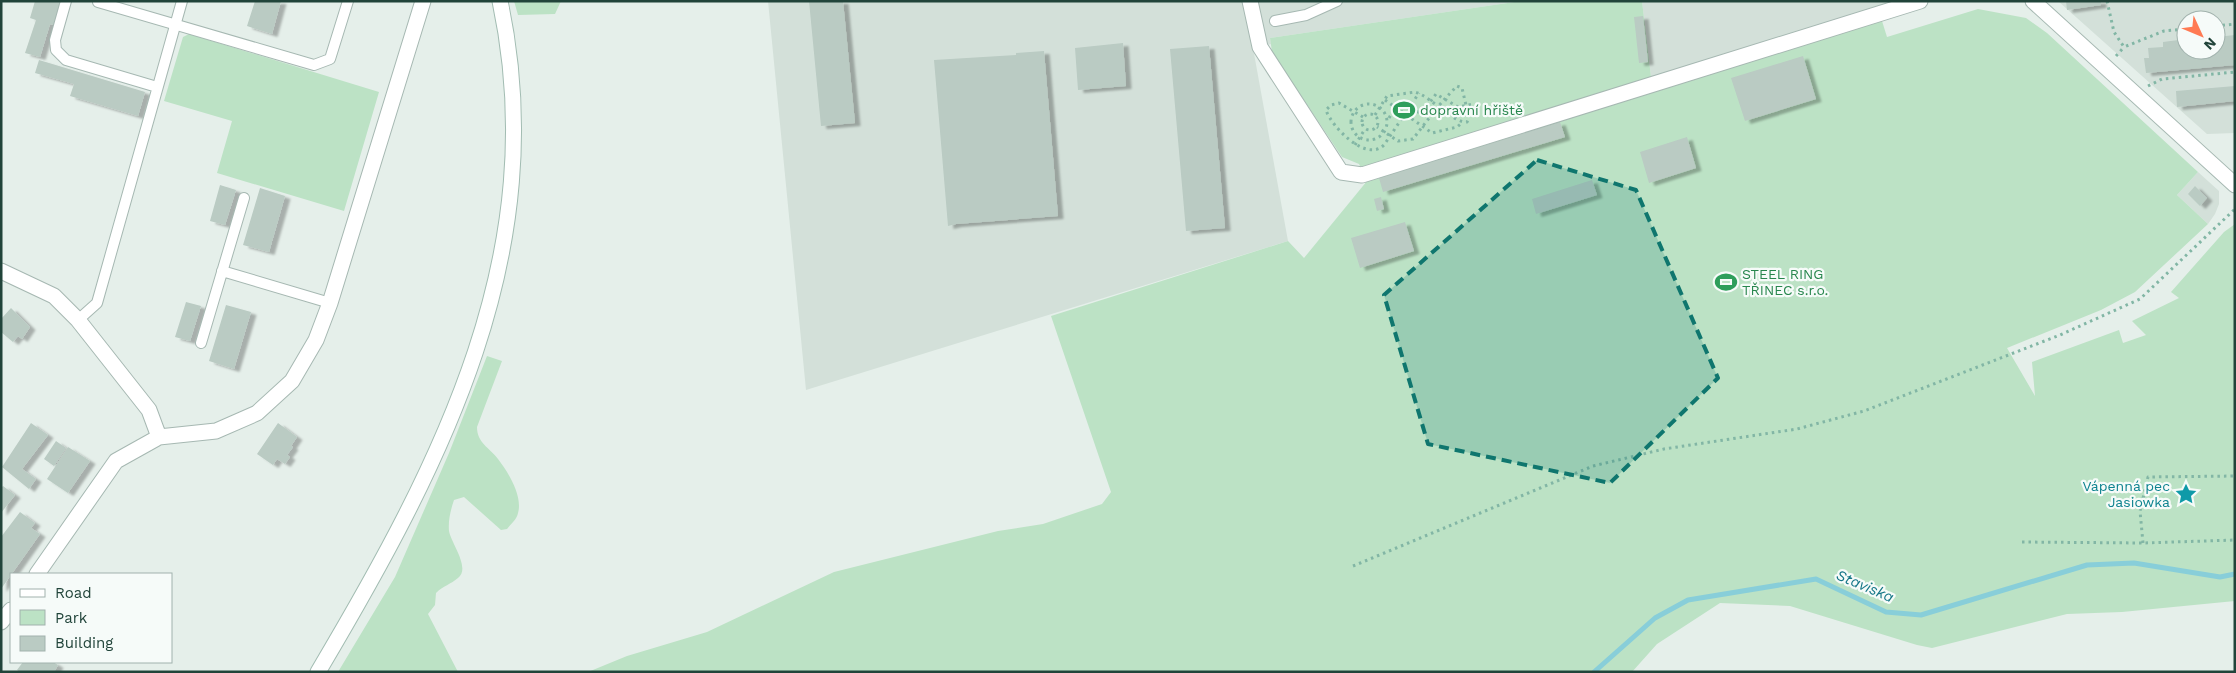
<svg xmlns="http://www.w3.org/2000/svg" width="2236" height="673" font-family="'Work Sans',sans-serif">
<defs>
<filter id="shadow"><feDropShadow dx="5.5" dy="3" stdDeviation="1" flood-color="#0004"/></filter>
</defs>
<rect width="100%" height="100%" fill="#e5efea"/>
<path fill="#d3e0d9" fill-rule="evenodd" d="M768,1h753l-251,37 1,6 -18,4 35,193 -482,149z
M1642,1h270l-257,90 -4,-14z
M2058,1h177v132l-28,1zM2186,20h30v30h-30z
M2198,172l21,19v13l-4,10 -7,10 -31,-29z"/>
<path fill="#bce2c5" d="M514,1h47l-6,13 -37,1z
M1521,1h121l9,76 4,13 259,-80 -32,11 5,16 91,-28 48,9 21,15 151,139 -21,23 31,29 -73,68 -34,18 -94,38 28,48 -3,-34 87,-32 4,13 23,-8 -14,-14 47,-23 -8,-6 53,-60 11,-8v377l-113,11 -55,2 -135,34 -15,-3 -127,-39 -70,-3 -63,41 -25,28h-1044l39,-16 80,-24 127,-60 164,-41 45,-7 59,-20 9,-12 -60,-176 237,-75 16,17 63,-77 -8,-17 -17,-7 -70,-105 -2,-14z
M189,34l190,58 -35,119 -127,-38 15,-52 -68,-20 19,-64z
M487,356l15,5 -25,66c0,16 12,20 21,32 10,13 25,37 20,54 -1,6 -7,11 -11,16l-6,1 -37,-33 -10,3c-3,9 -6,20 -5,31 2,12 22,37 9,47 -7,6 -15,8 -22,15l-1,12 -7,9 30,58h-120l57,-95 54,-124z"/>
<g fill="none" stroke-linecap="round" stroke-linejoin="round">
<path stroke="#88ced9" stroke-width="5" d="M1594,672l61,-54 33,-18 128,-21 70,33 35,3 166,-50 47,-2 86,14 15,-3"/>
</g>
<path fill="#bacbc3" filter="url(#shadow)" d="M35,1h26l-7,24 -4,-1 -10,33 -15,-4 11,-33 -6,-2z
M255,1h26l-9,33 -25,-8z
M809,1h34l12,122 -34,3z
M2066,1h35v4l-34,5z
M1643,16l5,46 -9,1 -5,-46z
M2235,35v30l-89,8 -2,-15h5l-1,-10 15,-1v-5l23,-3v11h30v-13z
M1123,43l3,43 -48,4 -3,-42z
M1209,46l16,182 -39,3 -16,-182z
M1044,51l14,165 -102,8 -8,2 -14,-166 82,-5v-2z
M1803,56l13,43 -71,22 -14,-43z
M39,60l106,32 -7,24 -68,-20 4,-12 -39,-11z
M2235,86v15l-58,6 -1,-16z
M1560,122l5,15 -182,55 -4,-14z
M1687,137l9,31 -47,15 -9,-31z
M1592,180l5,15 -61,19 -4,-15z
M220,185l16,5 -11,35 -15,-4z
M2195,186l12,12 -7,8 -12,-12z
M260,188l25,8 -16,56 -26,-7z
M1381,197l3,12 -7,2 -3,-12z
M1405,222l9,29 -54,17 -9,-30z
M186,302l15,4 -11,35 -15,-4z
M226,305l25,7 -17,57 -25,-8z
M11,308l19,19 -8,12 -4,-3 -5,6 -12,-10v-13z
M31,423l17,12 -26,34 14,10 -7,10 -27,-22z
M278,423l19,14 -6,9 2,1 -6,8 3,2 -5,7 -8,-5 -4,6 -16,-11z
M56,441l10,7 -12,18 -10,-7z
M68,447l22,14 -22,32 -21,-14z
M3,486l12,9 -14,18v-25z
M20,512l15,11 -4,5 9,6 -39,55v-52z
M23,662h30l5,3 -4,7h-34l-3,-2z"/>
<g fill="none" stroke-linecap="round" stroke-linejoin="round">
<g stroke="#a6b8b2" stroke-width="12">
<path id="lane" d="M66,1l-11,39 1,10 10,10 91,27
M98,2l216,63 16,-6 18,-58
M1275,21l31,-6 31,-14
M222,271l108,32
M78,320l19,-17 85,-302
M201,343l43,-145"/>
</g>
<g stroke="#a6b8b2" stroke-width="17">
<path id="street" d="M1250,1l10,46 81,125 21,3 558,-174
M2033,1l202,184
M1,271l53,25 24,24 71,90 10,27
M37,574l79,-113 43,-24 57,-6 41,-18 35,-32 24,-41 14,-37 93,-302
M1,622l10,-12"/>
</g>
<g stroke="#a2bcb2" stroke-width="17">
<path id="secondary" d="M318,672c124,-209 235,-421 182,-671"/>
</g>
<path stroke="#82b6a5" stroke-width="3" stroke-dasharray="2.5 4" stroke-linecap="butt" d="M2107,1l7,31 10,15 40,-16 22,-2
M2216,26l19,-2
M2116,56l8,-9
M2148,86l14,-7 73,-7
M1385,100l47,33 25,-6 6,-5
M1351 122a18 18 0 1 1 36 0a18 18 0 1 1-36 0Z
M1362 122a8 8 0 1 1 16 0a8 8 0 1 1-16 0Z
M1375,115l12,-19 28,-4c15,4 40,32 52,30l2,-4 -7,-30 -5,-2c-7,7 -14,15 -21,23l-23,30 -15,2 -21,-14
M1363,117l-24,-14 -8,2 -5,5c5,16 40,53 58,35l35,-52
M1389,118l9,-15 4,-1 16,10h5l13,-18 22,13 15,-3
M1355,145l10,-16
M2022,542l121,1 92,-3
M2143,543l-3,-32 8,-34 87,-1
M1353,566l240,-100 71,-17 133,-20 67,-18 196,-76 80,-36 95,-90"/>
<use href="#lane" stroke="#fff" stroke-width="10"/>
<use href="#street" stroke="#fff" stroke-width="15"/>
<use href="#secondary" stroke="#fff" stroke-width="15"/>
</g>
<path fill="#0f766e" fill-opacity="0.2" stroke="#0f766e" stroke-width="4" stroke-dasharray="10 6" stroke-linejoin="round" d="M1537,160l99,30 82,188 -108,105 -182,-39 -44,-149z"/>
<defs>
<g id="stadium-bare" transform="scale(1.725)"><path d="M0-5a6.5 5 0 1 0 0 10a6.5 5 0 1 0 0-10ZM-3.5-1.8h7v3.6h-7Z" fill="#2e9e5b" stroke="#f6fbf9" stroke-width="2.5" paint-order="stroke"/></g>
<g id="sight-bare" transform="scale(1.725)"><path d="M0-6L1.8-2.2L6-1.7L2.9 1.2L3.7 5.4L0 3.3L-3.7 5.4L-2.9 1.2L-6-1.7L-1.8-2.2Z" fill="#0f9aa8" stroke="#f6fbf9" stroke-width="2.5" paint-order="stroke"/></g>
</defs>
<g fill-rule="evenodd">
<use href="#stadium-bare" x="1404" y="110"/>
<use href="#stadium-bare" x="1726" y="282"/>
<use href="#sight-bare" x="2186" y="494"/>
</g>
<g text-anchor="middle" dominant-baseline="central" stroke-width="4.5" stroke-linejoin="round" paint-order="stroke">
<g font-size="14" fill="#27864d" stroke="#f6fbf9" text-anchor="start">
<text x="1420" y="110">dopravní hřiště</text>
<text x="1742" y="274">STEEL RING<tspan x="1742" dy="16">TŘINEC s.r.o.</tspan></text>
</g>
<g font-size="14" fill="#0d838f" stroke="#f6fbf9" text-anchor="end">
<text x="2170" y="486">Vápenná pec<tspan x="2170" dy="16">Jasiowka</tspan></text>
</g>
<g font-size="15" font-style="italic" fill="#147687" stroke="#f6fbf9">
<text transform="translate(1865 586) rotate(23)">Staviska</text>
</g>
</g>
<rect width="2236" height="673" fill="none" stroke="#21443a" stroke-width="5"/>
<rect x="10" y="573" width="162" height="90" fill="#f6fbf9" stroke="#a1b2ad"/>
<rect x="20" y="589" width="25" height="8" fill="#ffffff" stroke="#a1b2ad"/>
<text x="55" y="598" font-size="15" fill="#21443a">Road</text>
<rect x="20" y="610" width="25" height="15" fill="#bce2c5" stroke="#a1b2ad"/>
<text x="55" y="623" font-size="15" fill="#21443a">Park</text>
<rect x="20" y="636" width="25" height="15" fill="#bacbc3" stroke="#a1b2ad"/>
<text x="55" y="648" font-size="15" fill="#21443a">Building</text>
<g transform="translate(2201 35) rotate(134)"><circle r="24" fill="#f6fbf9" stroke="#a1b2ad"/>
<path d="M0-4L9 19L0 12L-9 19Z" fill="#ff7a53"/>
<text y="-8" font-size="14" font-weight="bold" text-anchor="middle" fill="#21443a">N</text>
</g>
</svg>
